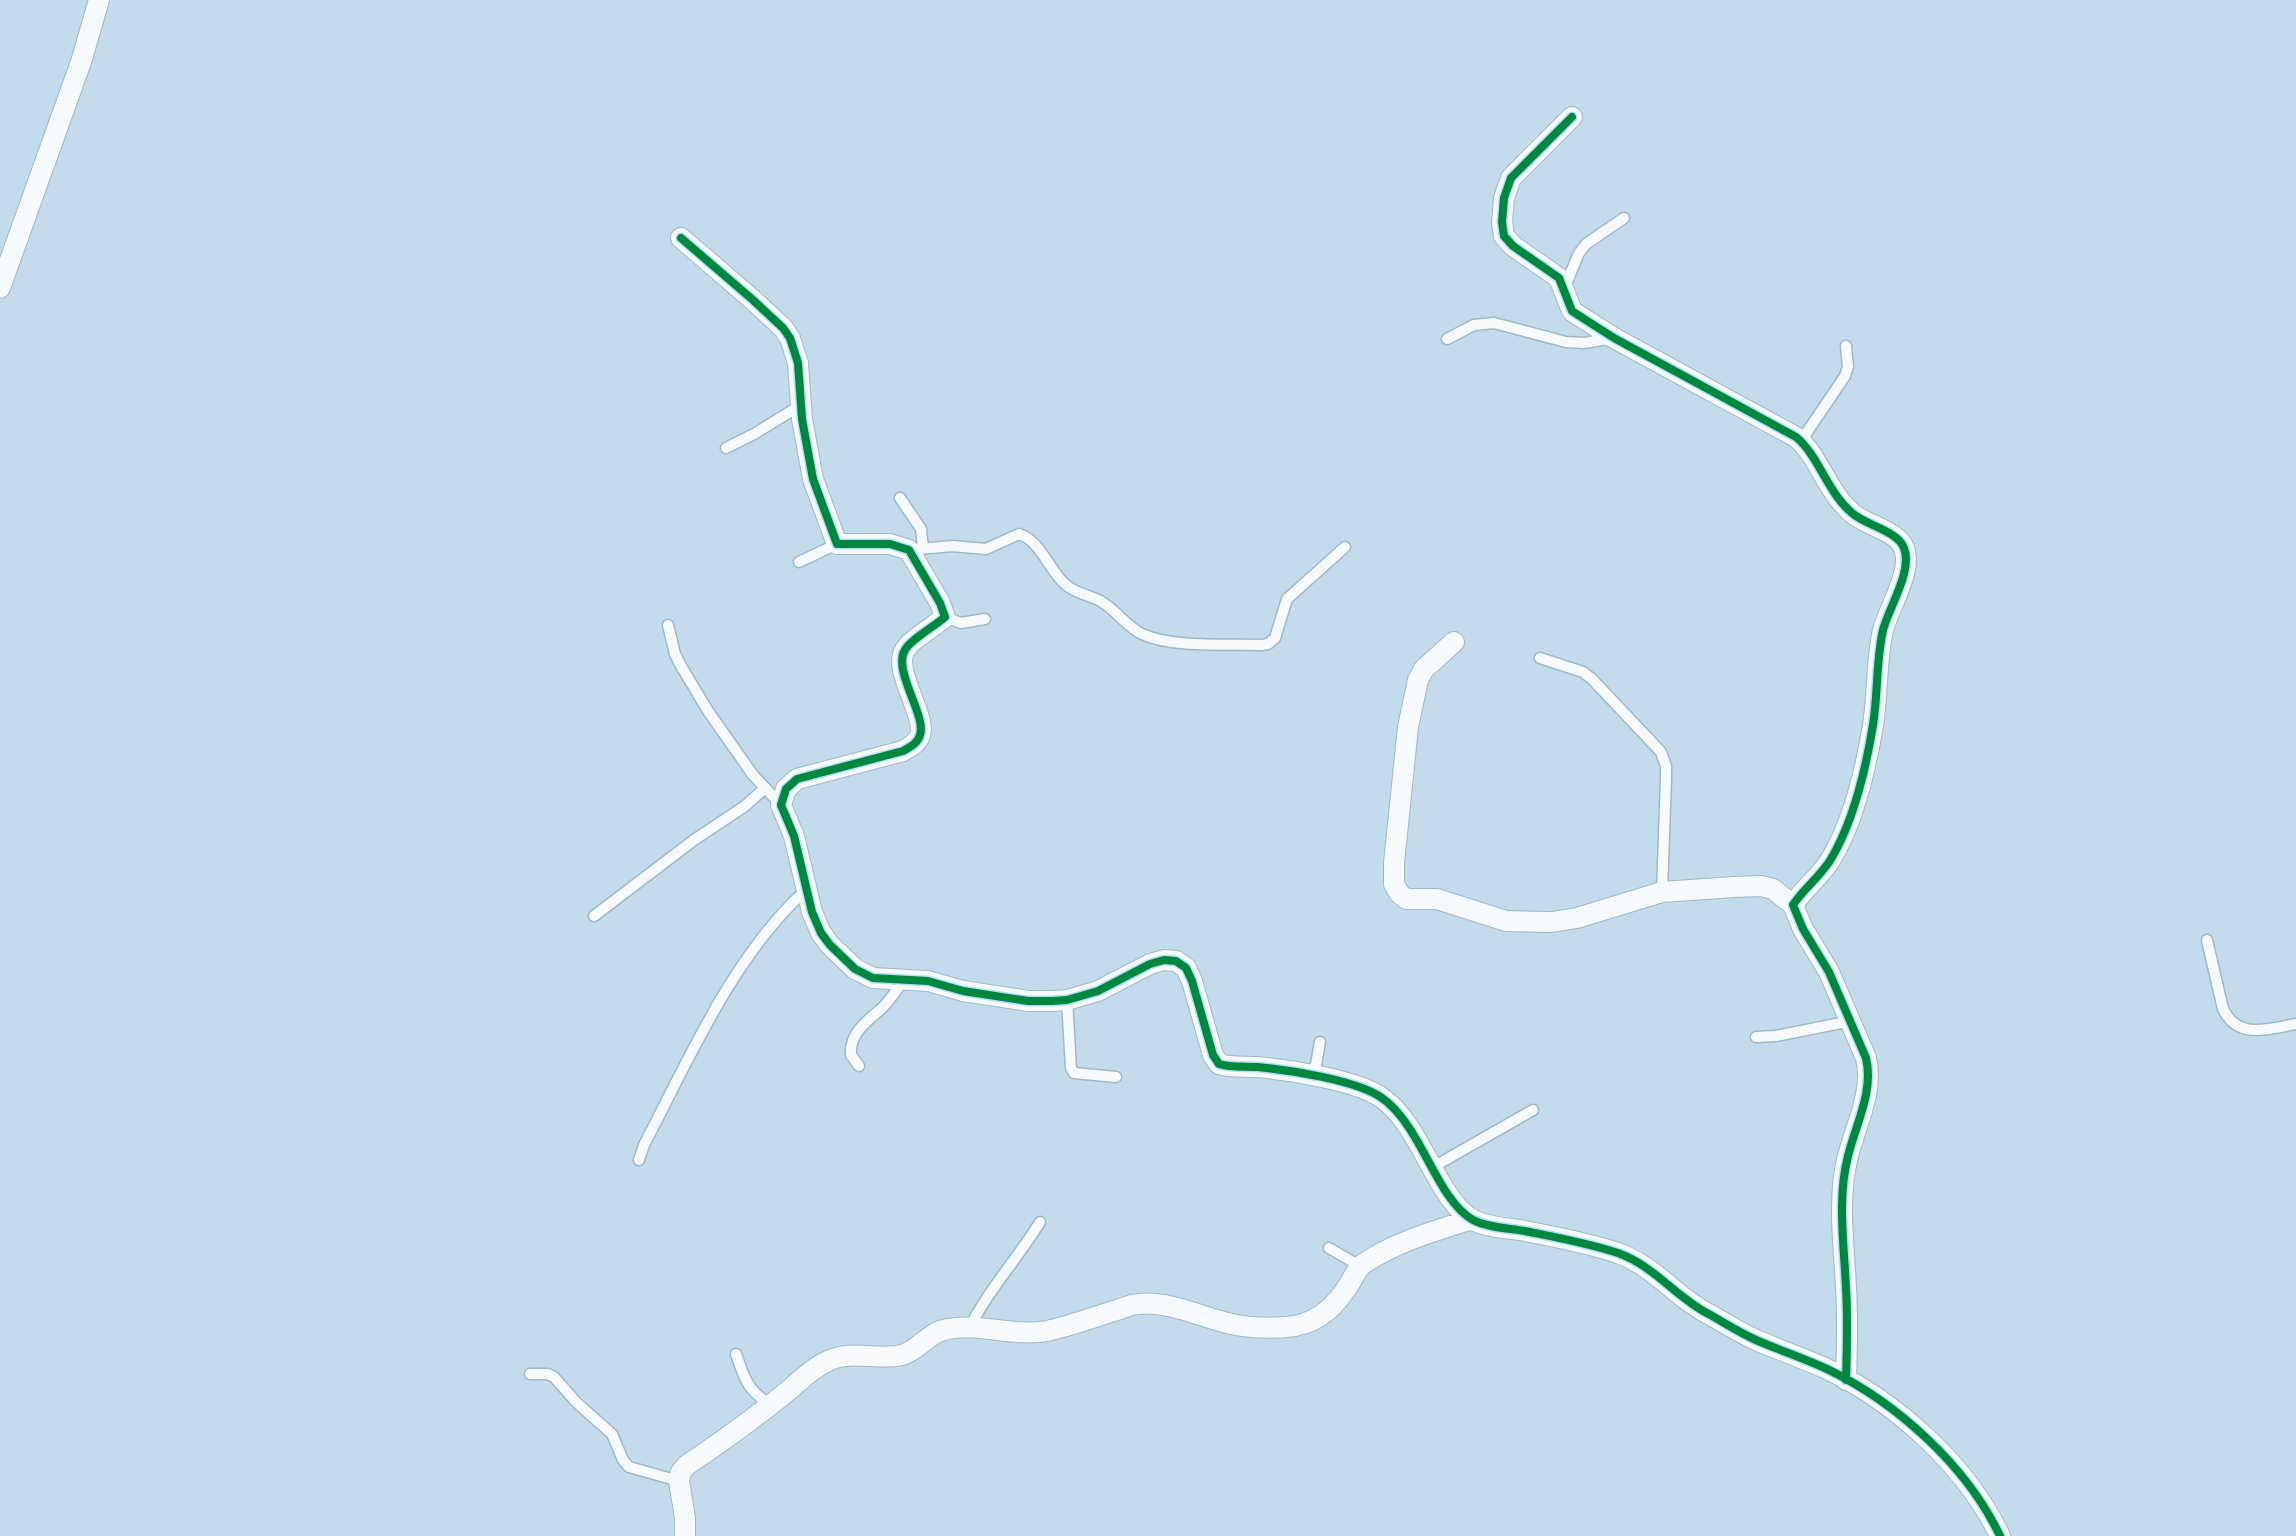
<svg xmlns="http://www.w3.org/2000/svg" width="2296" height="1536" font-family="'Times New Roman',serif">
<rect width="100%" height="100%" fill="#c3dbea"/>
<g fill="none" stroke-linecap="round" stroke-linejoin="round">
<g stroke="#9fb8c7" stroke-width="13">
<path id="lane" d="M1564,289l15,-36 7,-9 38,-26
M1447,339l27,-14 20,-2 72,19 18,1 30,-5
M1801,441l44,-65 3,-9 -2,-21
M726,448l28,-14 47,-29
M900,498l21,31 2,19
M909,550l43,-4 34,3 33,-15c21,6 30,36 46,50 10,10 26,11 37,18 15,9 25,25 40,32 30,14 86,10 120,11l6,-1 7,-6 12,-39 58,-52
M799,562l38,-18
M945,617l16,6 24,-4
M668,625l7,29 6,12 27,45 45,64 28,30
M1540,658l43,14 9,7 69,73 5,14v12l-4,114
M594,916l100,-76 51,-34 20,-18
M2207,940l16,69c15,31 45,20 73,15
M1067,1000l4,68 3,5 42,4
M1756,1037l20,-1 75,-15
M859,1066l-8,-11c-2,-21 16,-34 30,-46 9,-8 16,-20 23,-30
M1314,1076l6,-34
M639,1160l5,-15c44,-84 90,-191 162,-255
M1433,1167l100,-57
M1329,1248l31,18
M970,1327c19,-38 48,-69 70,-105
M736,1354c9,26 11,35 34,51
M530,1374h18l6,3 23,26 35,31 11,26 6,7 50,14"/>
</g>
<g stroke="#9fb8c7" stroke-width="22">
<path id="street" d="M1572,117l-61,61 -7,20 -2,24 2,14 9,10 46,32 13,33 6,4 36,23 182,99c23,19 31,55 56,76 13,12 46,18 52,35 9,23 -15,59 -21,82 -7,31 -5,64 -10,95 -7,43 -20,97 -42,134 -10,17 -27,29 -38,46l10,24 26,43 37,86c8,33 -10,66 -18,98 -11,43 -4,88 -2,132 2,31 1,61 0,92
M681,238l72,62 30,28 7,10 8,25 4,56 11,60 24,65h53l19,6 31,53 5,14c-10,9 -35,23 -40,33 -13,20 22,66 15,85 -2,8 -10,12 -17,16l-106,28 -11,10 -5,16 13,31 18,76 9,21 9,12 25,24 18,9 55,3 35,10 65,10h24l15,-1 31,-9 52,-27 14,-4 12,1 10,7 6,13 21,74 6,9c12,4 26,2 38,3 32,3 100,13 125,31 40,28 54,101 91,122 16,8 35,8 52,11 30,6 63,12 93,22 36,13 56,42 87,59 17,9 33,20 51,28 23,10 47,18 71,29 69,33 140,97 173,167
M0,288l81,-226 18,-62
M1454,642l-30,27 -6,11 -10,47 -14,136v21l5,9 7,6h31l69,22 46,1 25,-4 85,-26 72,-5 27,-1 12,3 20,16
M685,1536v-18l-6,-37 2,-9 6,-7c33,-22 65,-45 96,-70 15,-12 28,-27 47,-35 20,-9 45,-1 67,-4 21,-3 30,-24 51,-27 33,-6 66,8 99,2 23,-5 47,-14 70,-21 7,-2 14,-6 22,-6 30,-3 60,12 88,19 21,5 46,6 68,3 26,-5 42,-22 55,-43 4,-7 7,-14 13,-19 32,-22 72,-33 109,-45"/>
</g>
<use href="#lane" stroke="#f6fafc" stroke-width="10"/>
<use href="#street" stroke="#f6fafc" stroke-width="20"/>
<g stroke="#b2dffb" stroke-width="11">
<path id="cycleway" d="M1572,117l-61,61 -7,20 -2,24 2,14 9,10 46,32 13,33 6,4 36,23 182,99c23,19 31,55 56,76 13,12 46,18 52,35 9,23 -15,59 -21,82 -7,31 -5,64 -10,95 -7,43 -20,97 -42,134 -10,17 -27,29 -38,46l10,24 26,43 37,86c8,33 -10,66 -18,98 -11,43 -4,88 -2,132 2,31 1,61 0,92
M681,238l72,62 30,28 7,10 8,25 4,56 11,60 24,65h53l19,6 31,53 5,14c-10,9 -35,23 -40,33 -13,20 22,66 15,85 -2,8 -10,12 -17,16l-106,28 -11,10 -5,16 13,31 18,76 9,21 9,12 25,24 18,9 55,3 35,10 65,10h24l15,-1 31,-9 52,-27 14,-4 12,1 10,7 6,13 21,74 6,9c12,4 26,2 38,3 32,3 100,13 125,31 40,28 54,101 91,122 16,8 35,8 52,11 30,6 63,12 93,22 36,13 56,42 87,59 17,9 33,20 51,28 23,10 47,18 71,29 69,33 140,97 173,167"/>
</g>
<use href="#cycleway" stroke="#00873e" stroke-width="8"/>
</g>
</svg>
